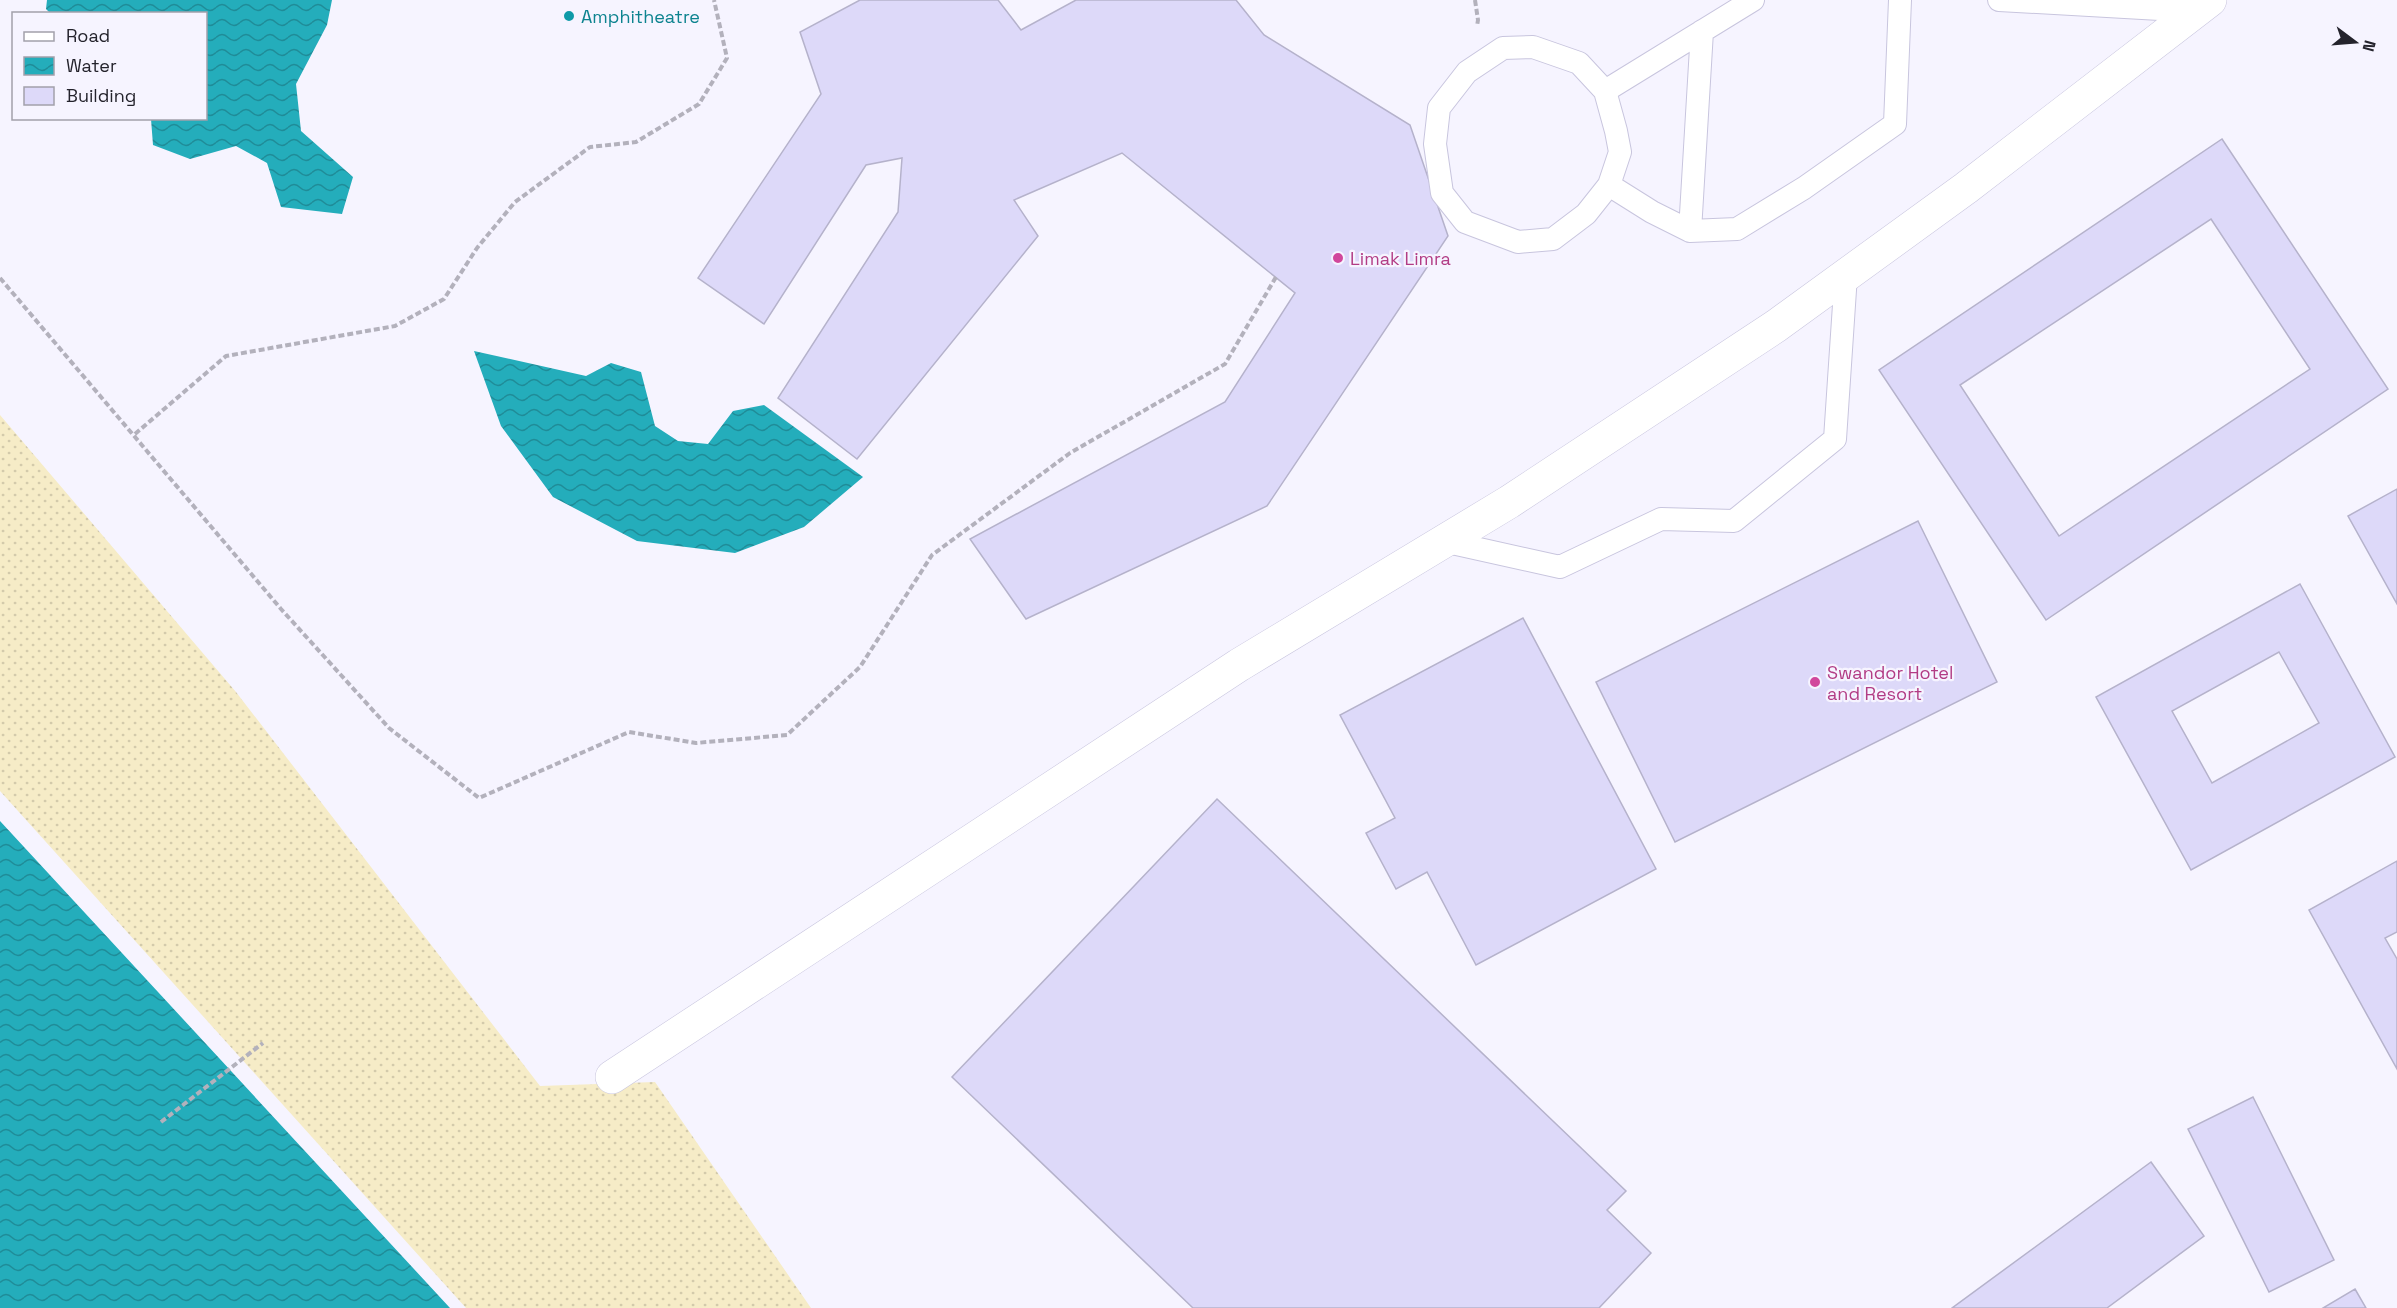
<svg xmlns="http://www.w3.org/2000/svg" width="2397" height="1308" font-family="'Space Grotesk',sans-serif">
<defs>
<pattern id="sand-dots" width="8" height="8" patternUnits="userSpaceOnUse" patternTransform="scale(1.5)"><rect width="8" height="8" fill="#f6ecc7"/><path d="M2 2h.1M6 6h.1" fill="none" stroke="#d3caab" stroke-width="1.8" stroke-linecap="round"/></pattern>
<pattern id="water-waves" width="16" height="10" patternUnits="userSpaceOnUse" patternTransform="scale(1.5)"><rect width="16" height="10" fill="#24adbb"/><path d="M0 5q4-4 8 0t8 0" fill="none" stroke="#1f8c98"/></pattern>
</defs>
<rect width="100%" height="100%" fill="#f6f4ff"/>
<path fill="url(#sand-dots)" d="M0,415l236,277 304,394 115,-4 156,226h-345l-466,-517z"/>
<path fill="url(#water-waves)" d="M47,0h285l-5,25 -31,59 5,47 52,46 -11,37 -61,-7 -14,-44 -31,-17 -46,13 -37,-14 -2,-26 55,-1v-104l-156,-1 -4,-4z
M474,351l112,25 25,-13 30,9 14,54 23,15 30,3 25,-33 31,-6 99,72 -59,50 -69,26 -98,-12 -84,-44 -52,-71z
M0,821l450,487h-450z"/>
<path fill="#ddd9f9" stroke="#b5b2cb" stroke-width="1.5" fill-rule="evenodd" d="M860,0h138l23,30 55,-30h160l28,35 146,90 38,111 -181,270 -241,113 -56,-80 255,-137 70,-109 -173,-140 -108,47 24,36 -181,223 -79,-61 120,-186 4,-54 -36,7 -102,159 -66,-46 123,-184 -21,-62z
M2222,139l166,250 -342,231 -167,-250zM2211,219l99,150 -251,167 -99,-151z
M2397,489v115l-49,-88z
M1918,521l79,161 -322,160 -79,-160z
M2300,584l95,173 -204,113 -95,-173zM2279,652l40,71 -107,60 -40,-72z
M1523,618l133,251 -180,96 -49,-93 -31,17 -30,-56 29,-15 -55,-103z
M1217,799l409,392 -19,19 44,43 -52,55h-406l-241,-231z
M2397,861v71l-12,6 12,21v110l-88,-159z
M2253,1097l81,163 -65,32 -81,-163z
M2151,1162l53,74 -97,72h-155z
M2355,1289l11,19h-43z"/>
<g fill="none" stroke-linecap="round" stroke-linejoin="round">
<g stroke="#c8c5de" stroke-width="24">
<path id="service" d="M1753,0l-148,91 -26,-28 -46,-16 -30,1 -36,24 -28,36 -4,36 7,49 23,29 53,20 35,-3 33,-25 23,-29 43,27 38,19 47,-2 67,-41 91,-64 5,-124
M1999,0l196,11
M1605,91l11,40 4,21 -11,33
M1690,231l12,-200
M1443,541l117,26 101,-48 73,2 101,-82 11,-164"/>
</g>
<g stroke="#c8c5de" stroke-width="34">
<path id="minor" d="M612,1077l627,-412 270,-163 267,-176 190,-138 244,-188"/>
</g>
<path stroke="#b3b1bc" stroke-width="4" stroke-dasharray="6 3" stroke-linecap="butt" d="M1475,0l3,20 -1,6
M0,278l281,331 108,119 90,70 150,-66 67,11 91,-8 73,-68 72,-112 138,-102 155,-89 51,-87
M135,434l91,-78 169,-30 49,-27 33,-51 38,-46 75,-55 46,-5 63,-38 28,-46 -13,-58
M161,1122l102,-79"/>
<use href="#service" stroke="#fff" stroke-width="22"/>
<use href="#minor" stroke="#fff" stroke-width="33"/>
</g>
<circle fill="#0f9aa8" stroke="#f6f4ff" stroke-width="2" cx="569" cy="16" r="6"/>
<g fill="#d1479c" stroke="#f6f4ff" stroke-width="2">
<circle cx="1338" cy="258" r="6"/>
<circle cx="1815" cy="682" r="6"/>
</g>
<g text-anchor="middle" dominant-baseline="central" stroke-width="4.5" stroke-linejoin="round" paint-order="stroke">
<g font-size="18" fill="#0d838f" stroke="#f6f4ff" text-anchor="start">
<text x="581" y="16">Amphitheatre</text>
</g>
<g font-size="18" fill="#b23c85" stroke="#f6f4ff" text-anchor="start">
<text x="1350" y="258">Limak Limra</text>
<text x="1827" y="672">Swandor Hotel<tspan x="1827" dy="21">and Resort</tspan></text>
</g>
</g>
<rect x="12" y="12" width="195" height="108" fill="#f6f4ff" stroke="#a2a0ab" stroke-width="1.5"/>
<rect x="24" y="32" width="30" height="9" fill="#ffffff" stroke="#a2a0ab" stroke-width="1.5"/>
<text x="66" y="42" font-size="18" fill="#24232c">Road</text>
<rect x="24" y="57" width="30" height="18" fill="url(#water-waves)" stroke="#a2a0ab" stroke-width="1.5"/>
<text x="66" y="72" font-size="18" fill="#24232c">Water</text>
<rect x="24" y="87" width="30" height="18" fill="#ddd9f9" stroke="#a2a0ab" stroke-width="1.5"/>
<text x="66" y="102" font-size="18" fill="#24232c">Building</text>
<g transform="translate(2355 42) rotate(106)" stroke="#f6f4ff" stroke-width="4.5" paint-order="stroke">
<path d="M0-4.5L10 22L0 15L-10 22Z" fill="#24232c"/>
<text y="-9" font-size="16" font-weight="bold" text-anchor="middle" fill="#24232c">N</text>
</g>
</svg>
